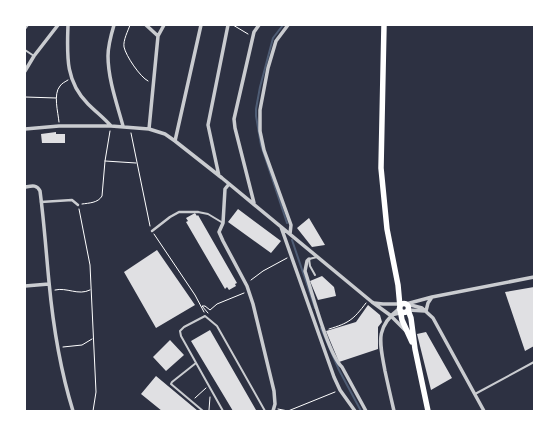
<svg xmlns="http://www.w3.org/2000/svg" width="559" height="436" font-family="Jost,sans-serif">
<rect width="100%" height="100%" fill="#2d3142"/>
<g fill="none" stroke-linecap="round" stroke-linejoin="round">
<path stroke="#4f5d75" stroke-width="2" d="M283,25l-10,13 -13,49 -4,22v7l5,29 26,78
M292,240l23,68
M321,328l18,42 22,41"/>
</g>
<path fill="#e0e0e3" d="M56,132v2h9v9h-23l-1,-9z
M238,209l43,32 -10,12 -43,-31z
M195,213l2,3 1,-1 39,68 -2,1 1,2 -7,4 -2,-3 -2,2 -39,-67 2,-1 -2,-3z
M309,218l16,27 -13,2 -15,-19z
M157,250l38,55 -39,23 -32,-56z
M322,276l12,11 2,9 -18,4 -8,-19z
M534,287v24h-1l1,5v30l-9,5 -20,-59z
M368,305l12,10 2,7 -4,5v22l-39,13 -13,-31 30,-9z
M210,330l46,80 -3,1h-20l-42,-70z
M426,332l26,46 -21,12 -14,-56z
M170,340l14,15 -18,16 -13,-14z
M156,376l42,35h-36l-21,-17z"/>
<g fill="none" stroke-linecap="round" stroke-linejoin="round">
<path stroke="#fff" stroke-width="1" d="M130,25c-2,6 -7,15 -6,22 2,9 16,30 24,34
M233,25l15,9
M25,97l31,1
M59,122c-1,-10 -6,-28 1,-36 2,-3 5,-4 8,-6
M131,133l19,93
M105,161l31,2
M82,204c7,-1 16,-1 20,-8l3,-35 5,-30
M79,209l11,56 6,127 -3,19
M154,234l41,61 9,17
M251,280l12,-9 24,-13
M55,290c12,-3 23,6 35,0
M208,313l-6,-7h3l5,4 7,-6 27,-11
M329,329c20,-6 24,-9 37,-26
M63,347l19,-2 10,-6
M195,398l11,-10
M278,409l10,2 47,-19
M209,410l1,-13"/>
<path stroke="#caccd0" stroke-width="2" d="M25,29l3,-4
M25,50l9,6
M198,212l10,2 15,9
M315,275l-5,-9 -1,-7 8,-2
M196,363l-24,19 -1,2 32,27
M475,394l59,-32
M223,411l-42,-75 -1,-5 4,-4 21,-11 12,10 48,85"/>
<path stroke="#caccd0" stroke-width="2.5" d="M41,202l31,-2 6,5
M152,231l18,-14 9,-5h19"/>
<path stroke="#caccd0" stroke-width="3.5" d="M68,25c-1,30 -3,56 20,79 8,8 16,14 23,22
M114,25c-3,10 -6,20 -6,31 0,23 9,48 15,70
M146,25l12,11
M288,25l-12,16 -8,27 -8,42v21l4,19 27,75 -1,9
M25,71l9,-15 24,-31
M25,129l34,-3h52l38,3 16,5 10,7 47,37 150,124 18,13 15,15
M149,129l9,-93 6,-11
M175,141l26,-116
M219,176l-11,-51 20,-100
M229,184l-4,5 -2,34 -4,9 4,9 24,45 6,18 21,87 1,13 -2,7
M25,187c6,-1 12,-3 15,4 4,30 6,60 9,91 4,43 11,87 24,129
M254,203l-19,-75 -1,-9 20,-87 5,-7
M281,227l53,150 6,13 15,21
M309,259l-2,2 -2,10c7,21 23,83 37,96l24,44
M25,286l24,-2
M374,303l9,1h20
M406,304l26,-7 102,-20
M407,304l15,4 11,10 51,93
M408,310l17,1
M426,311l2,-8 4,-6
M391,315l13,-3
M394,411c-3,-13 -6,-26 -9,-40 -5,-28 -11,-43 15,-63"/>
<path stroke="#fff" stroke-width="5.5" d="M384,25l-3,143 6,61 11,56 2,22
M399.5 308a4.5 4.5 0 1 1 9 0a4.5 4.5 0 1 1-9 0Z
M400,309l2,11 10,22
M408,310l3,8 4,31 13,62"/>
</g>
<rect width="559" height="436" fill="none" stroke="#ffffff" stroke-width="52"/>
</svg>
